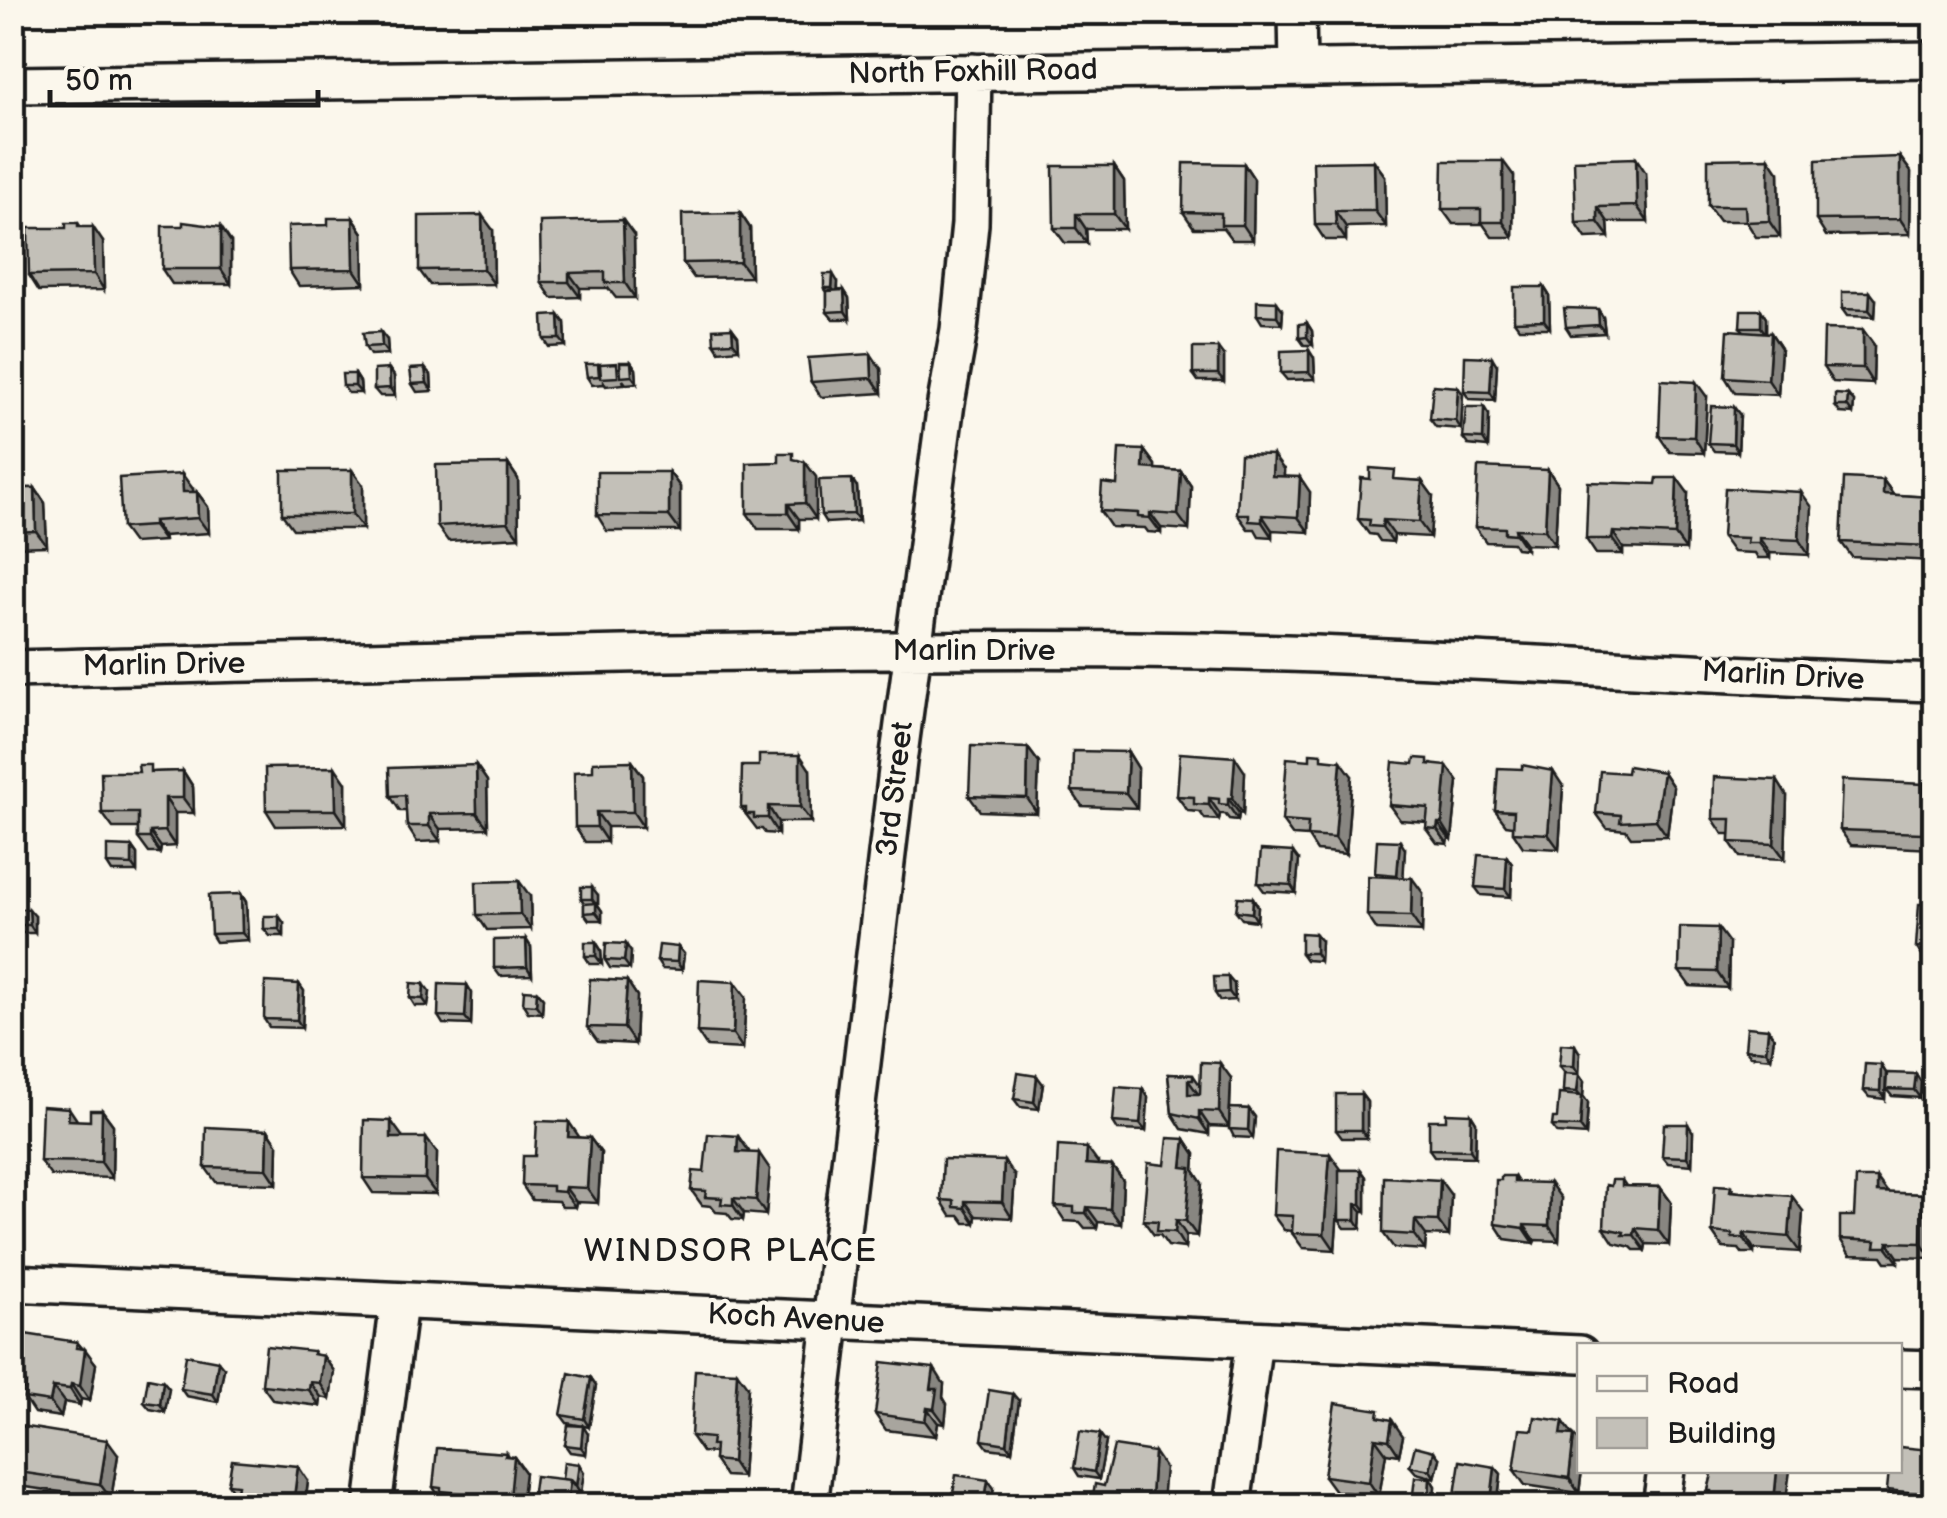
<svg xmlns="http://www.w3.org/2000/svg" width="1947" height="1518" font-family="'Balsamiq Sans',sans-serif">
<rect width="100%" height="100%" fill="#fbf7ec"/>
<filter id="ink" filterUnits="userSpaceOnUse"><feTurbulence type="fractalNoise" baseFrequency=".01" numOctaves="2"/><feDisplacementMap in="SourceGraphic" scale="20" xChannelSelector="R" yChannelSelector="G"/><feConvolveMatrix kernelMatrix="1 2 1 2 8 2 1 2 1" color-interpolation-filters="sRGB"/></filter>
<g filter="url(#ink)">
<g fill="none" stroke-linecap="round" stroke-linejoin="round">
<g stroke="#1c1c1c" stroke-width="42">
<path id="minor" d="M1297,12l1,55
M12,85l1922,-25
M12,669c374,-9 748,-22 1121,-19 268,2 534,24 801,33
M12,1283l1568,71
M1900,1368l34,1
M373,1506l26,-204
M809,1506l89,-744 48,-359 13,-73 11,-106 3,-152
M1232,1506l22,-166
M1661,1506l5,-36"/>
</g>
<use href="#minor" stroke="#fbf7ec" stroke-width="35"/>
</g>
<path fill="#a8a59e" stroke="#1c1c1c" stroke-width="2.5" d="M1900,157l11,15 -1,62 -84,2 -10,-16z
M1374,161l11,15 1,50 -40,1v13h-21l-10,-15z
M1244,164l10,15 -1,61h-21l-9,-12h-29l-11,-16z
M1114,166l10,15 1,48h-39l1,14h-22l-11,-15z
M1646,173l2,49h-40l1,15 -23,1 -10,-15z
M1779,173l1,64h-24l-10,-16h-27l-11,-15z
M1514,176l-1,61h-21l-9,-13h-30l-11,-15z
M740,213l10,15 1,49 -57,1 -11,-15z
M353,218l10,15 1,51 -65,2 -10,-16z
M78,223l3,4 22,15 1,48 -65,1 -10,-16 37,-47z
M493,230l1,54 -64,1 -11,-15z
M634,235l1,63h-19l-8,-10h-28v9l-28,1 -11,-16z
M231,242v42h-59l-10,-15z
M838,282v9l6,-1 5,8 1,21h-17l-6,-7v-20l-3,-4z
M1544,287l5,8 1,33h-31l-5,-7z
M1876,300l-1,17 -28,-1 -5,-7z
M1283,310l-1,14 -20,-1 -5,-8z
M1761,310l5,8v15h5l10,15 -3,47 -43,-2 -10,-16 19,-46 -4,-4z
M1603,317l2,16 -34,2 -5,-8z
M565,323l1,23 -17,1 -5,-8z
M1307,323l5,8 1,14h-9l-5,-7z
M732,328l6,8 1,13 -20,2 -5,-8z
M1863,330l11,15 -1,39 -40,-2 -10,-15z
M387,340l1,14 -18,1 -5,-8z
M1224,356v25h-26l-5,-7z
M1314,358l1,21 -28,1 -6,-7z
M631,362l5,7 1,14 -11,1 -3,-4 1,4 -18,2 -2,-3v1l-12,1 -5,-8 11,-13 2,3 20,1z
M1497,365l-2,35 -26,-1 -5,-8z
M389,369l5,7 1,20h-15l-6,-7z
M881,369l1,24 -61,4 -10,-15z
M355,374l5,8 1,11h-13l-5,-7z
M431,375l1,16 -15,1 -5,-8z
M1463,394l-2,35 -25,-2 -6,-8z
M1848,395l6,7 -1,12 -13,-1 -5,-7z
M1707,397l-3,56 -34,-1 -11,-16z
M1489,415l-1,32 -20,-2 -5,-7z
M1740,415l-2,37 -24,-1 -6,-8z
M1144,450l11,15v4l26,2 10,15 -2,44 -28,-2v5l-13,-1 -3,-4 -34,-1 -11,-16 17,-26z
M798,460l18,17v42h-17v10h-41l-11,-16 32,-51z
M508,464l10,15 1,58 -71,4 -11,-15z
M1284,470v6l26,16 -1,40 -37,-2v7l-13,-1 -4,-7h-7l-11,-15z
M1548,470l10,15 -3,60 -29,-1v5l-10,-1 -3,-5 -27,-1 -11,-15z
M669,472l11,15v44h-73l-10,-16z
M17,476l8,12h10l10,15 2,43 -35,1v-70z
M1402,480l20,1 11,15 -3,41 -36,-2 -1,7 -13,-1 -4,-6 -7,-1 -11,-15z
M1883,480l11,15 36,2 4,6v58l-82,-4 -11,-15z
M363,485v44h-70l-11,-15z
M857,487l2,34 -33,2 -5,-8z
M193,489v3h4l11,15 1,26 -46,3 1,5 -31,2 -11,-15z
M1688,493l-2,57 -63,-2v6h-27l-10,-15z
M1812,507l-3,48 -39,-2v5h-12l-3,-5 -22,-1 -11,-15z
M1028,748l11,15 -2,50 -57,-2 -11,-15z
M1128,752l10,16 -1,40 -55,-2 -10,-15z
M1326,760l26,16 -6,78 -29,-3 -9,-14 -15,-1 -11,-15z
M632,761l11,15v51h-36v15h-22l-10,-15 18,-56z
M1414,764h18l26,17 -6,58 -3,-1 -1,6 -11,-1 -11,-15 1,-6 -27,-2 -11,-15z
M476,765l11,16 1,47 -48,1v12l-23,1 -10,-16 -1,-15h-6l-10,-15z
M810,770l1,52h-33v12l-13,-1 -3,-4h-5l-16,-21z
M183,771l10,16 1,26h-19v33l-14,1 -1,6h-11l-11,-15v-10h-25l-11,-15 53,-41z
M1245,772l-2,42 -4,-1 -1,7 -9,-1 -4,-5h-5l-1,6 -14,-1 -5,-7 -12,-1 -11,-15z
M1663,772l10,15 -6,49 -36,1 -5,-7 -19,-2 -11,-15 31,-40z
M346,783v42l-70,1 -10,-16z
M1924,784l9,65 -82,-4 -11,-15z
M1563,786l-4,63 -36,-2 -10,-15v-6l-7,-1 -11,-15z
M1787,796l-2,63 -45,-2 -10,-15v-8h-7l-10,-15z
M132,847l5,7v18h-25l-5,-8z
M1405,849l-2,28 20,16 -1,39 -45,-2 -10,-15 10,-39 -2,-3z
M1507,857l5,7 -1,33 -30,-2 -6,-8z
M1299,860l-3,33 -32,-2 -6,-8z
M241,894l5,8 2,38 -32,2 -5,-8z
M598,895v10l4,6v9h-13l-5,-7v-9l-3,-5z
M530,896l1,33 -44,1 -10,-15z
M1253,898l5,8 -1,15 -15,-2 -6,-8z
M1934,904v59h-7l-11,-16z
M12,909l23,7v17h-23z
M284,923v13h-14l-6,-7z
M1321,941l-1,20 -14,-1 -5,-7z
M596,942l5,8 1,14h-12l-5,-8z
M1729,943l-1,45 -38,-2 -11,-15z
M531,947l1,28 -32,1 -6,-8z
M678,947l6,7 -2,16 -20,-1 -5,-8z
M631,952l-1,17 -20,-1 -5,-8z
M627,981l10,15 -2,48 -37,-2 -11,-15z
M299,984l5,7 -2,37 -33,-1 -5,-8z
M1234,984l1,16 -15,1 -5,-8z
M467,985l5,8 -1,32 -28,-1 -5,-8z
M537,991l6,7 -1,15 -14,-1 -5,-8z
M430,992l-2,14h-13l-5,-8z
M746,997l-3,52 -36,-2 -10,-15z
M1768,1029l6,8 -3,21 -20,-2 -6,-7z
M1580,1053l-1,21 5,7 -1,15 5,7 -2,32 -29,-2 -5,-7 5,-8 9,-24 -3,-3 2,-18 -6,-7z
M1881,1065l5,8 -1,26 -16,-2 -6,-7z
M1168,1074l25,1 7,10 31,-7 -1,30 19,1 6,8 -2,21 -19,-1 -5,-10 -20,-1v8l-27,-5 -10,-16z
M1916,1074l5,8 -1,16 -28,-2 -6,-7z
M1043,1084l-4,25 -19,-2 -6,-8z
M1143,1089l5,8 -2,34 -28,-1 -5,-8z
M1361,1094l6,8v36h-25l-6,-8z
M102,1110l11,15 -1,53 -61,-2 -11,-15 38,-40h12z
M1471,1114l5,8 -1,35 -41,-1 -5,-7 17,-29z
M391,1121l11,17 35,15 -1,41 -63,-1 -10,-15z
M268,1130l10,15 -1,39 -61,-2 -11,-15z
M1693,1132l-1,33 -24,-2 -6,-7z
M738,1136l11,17 21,16 -4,46 -22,-2 -1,7 -11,-1 -5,-6 -11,-1 -5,-6 -9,-1 -11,-15 13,-18z
M580,1138h10l11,15 -3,50 -22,-1 -1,5h-13l-4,-6 -26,-1 -10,-15 13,-29z
M1185,1139l10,15 -1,17 8,12 -5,53 -11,-1 -1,13 -17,-2 -8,-11h-6l-11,-15 22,-55z
M1098,1163v2l14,1 11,15 -2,43 -23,-2 -1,6h-12l-5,-6 -15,-1 -10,-15z
M1341,1170h20l5,7v34h-4l-1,17h-16l-6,-8v-28l-4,58 -32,-2 -11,-15v-2l-8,-1 -11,-15z
M1015,1176l-3,42 -36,-2 -1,7h-10l-5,-7h-9l-10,-16z
M1514,1176l4,6 43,16 -2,43 -24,-1 -1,3 -29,-4 -10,-15 6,-44z
M1622,1180l4,6 34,1 11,15 -2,43 -23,-1 -1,6h-11l-3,-3 -17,-4 -10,-15 7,-42z
M1731,1186l3,5 69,20 -3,41 -46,-3v4h-12l-3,-4 -16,-1 -11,-16z
M1887,1193l36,1 11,15 -3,49 -33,-1v5h-12l-4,-6 -32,-1 -10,-16 14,-23z
M1451,1195l-2,41 -23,-1 -1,15 -31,-2 -11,-15z
M24,1340l53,2 19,22 -6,37 -9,-2 -1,6 -16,-3 -3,15 -27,-4 -10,-15 1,-8 -5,-1 -8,-11v-21z
M313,1351l2,4 8,1 11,15 -4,28 -9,-2 -1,9 -47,-6 -11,-15z
M224,1368l-6,34 -32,-6 -5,-7z
M591,1378l5,7 -7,42 -22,-4 -6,-8z
M163,1381l6,7 -4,24 -15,-3 -6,-7z
M944,1384l-1,13 4,7 -2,20 -7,-1 -2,13 -50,-6 -11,-16z
M748,1387l-6,90 -17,-1 -11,-16 1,-7 -13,-1 -11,-16z
M1019,1401l-7,50 -24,-3 -6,-8z
M1385,1419l18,17 -4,19 -13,-2 -7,44 -44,-6 -11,-15z
M12,1430l106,25 -7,44 -93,-13 -3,-6h-3z
M588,1434l-2,20 -16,-2 -5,-7z
M1106,1442l-7,37 -20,-3 -5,-8z
M1900,1447l34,59 -36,-1 -11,-15z
M509,1457h5l11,15 -4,34h-70l-2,-3h-6l-10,-16z
M1440,1459l-5,19 -19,-5 -6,-7z
M1495,1467l6,7 -4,32 -36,-3 -6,-8z
M1514,1470h68l-3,23 -54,-8z
M1713,1470h76l-4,36h-76l2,-11 -3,-4z
M1430,1478l5,8 -1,16 -15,-1 -6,-7z
M308,1481l-3,25h-63l-14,-22z"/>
<path fill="#888681" stroke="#1c1c1c" stroke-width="2.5" d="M1900,157l11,15 -1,62 -10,-15z
M1636,158l10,15 2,49 -11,-16z
M1769,158l10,15 1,64 -11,-16z
M1374,161l11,15 1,50 -11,-15z
M1503,161l11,15 -1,61 -10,-15z
M1244,164l10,15 -1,61 -10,-15z
M1114,166l10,15 1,48 -11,-15z
M1598,207l10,15 1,15 -11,-15z
M1335,211l11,16v13l-10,-15z
M740,213l10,15 1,49 -11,-15z
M1076,214l10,15 1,14 -11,-15z
M482,215l11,15 1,54 -11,-15z
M353,218l10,15 1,51 -10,-15z
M623,220l11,15 1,63 -10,-15z
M93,227l10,15 1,48 -10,-16z
M221,227l10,15v42l-10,-15z
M569,273l11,15v9l-11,-15z
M833,274l5,8 -1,14 -5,-8z
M1544,287l5,8 1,33 -6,-8z
M844,290l5,8 1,21 -5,-8z
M1870,292l6,8 -1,17 -6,-7z
M1277,302l6,8 -1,14 -5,-8z
M1598,309l5,8 2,16 -6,-8z
M1761,310l5,8v16l-5,-7z
M559,315l6,8 1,23 -6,-7z
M1307,323l5,8 1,14 -6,-8z
M732,328l6,8 1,13 -6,-7z
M1863,330l11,15 -1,39 -10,-16z
M381,332l6,8 1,14 -6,-8z
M1771,333l10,15 -3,47 -10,-15z
M1218,348l6,8v25l-6,-7z
M1309,350l5,8 1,21 -6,-7z
M871,354l10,15 1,24 -10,-15z
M1492,357l5,8 -2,35 -5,-8z
M631,362l5,7 1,14 -5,-7z
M425,368l6,7 1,16 -5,-8z
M389,369l5,7 1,20 -5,-8z
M355,374l5,8 1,11 -6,-7z
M1696,382l11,15 -3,56 -10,-16z
M1458,387l5,7 -2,35 -5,-8z
M1848,395l6,7 -1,12 -6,-8z
M1484,407l5,8 -1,32 -5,-8z
M1734,407l6,8 -2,37 -5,-8z
M1144,450l11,15 -1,18 -11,-15z
M1273,455l11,15 -1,21 -11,-15z
M805,462l11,15v42l-11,-16z
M508,464l10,15 1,58 -11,-15z
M352,470l11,15v44l-11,-15z
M1548,470l10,15 -3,60 -10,-15z
M1181,471l10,15 -2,44 -11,-15z
M669,472l11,15v44l-11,-15z
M182,474l11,15v19l-10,-16z
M17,476l10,15 -10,-3z
M1300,477l10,15 -1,40 -11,-15z
M1677,478l11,15 -2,57 -11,-15z
M852,479l5,8 2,34 -5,-7z
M1883,480l11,15 -11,-1z
M1422,481l11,15 -3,41 -11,-15z
M35,488l10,15 2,43 -11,-15z
M197,492l11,15 1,26 -11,-15z
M1801,492l11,15 -3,48 -10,-15z
M1930,497l4,6v53l-6,-10z
M788,504l11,15v10l-11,-16z
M1150,513l11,15v5l-11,-15z
M1262,515l10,15v7l-10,-15z
M1383,520l11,15 -1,7 -11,-15z
M153,521l10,15 1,5 -11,-15z
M1515,529l11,15v5l-10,-15z
M1613,532l10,16v6l-11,-15z
M1759,538l11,15v5l-11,-15z
M1028,748l11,15 -2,50 -10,-15z
M1128,752l10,16 -1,40 -11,-15z
M800,755l10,15 1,52 -11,-15z
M1235,757l10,15 -2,42 -11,-16z
M632,761l11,15v51l-10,-15z
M1341,761l11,15 -6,78 -11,-16z
M476,765l11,16 1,47 -11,-15z
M1447,766l11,15 -6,58 -10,-16z
M335,767l11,16v42l-10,-15z
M183,771l10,16 1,26 -11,-15z
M1553,771l10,15 -4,63 -11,-15z
M1663,772l10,15 -6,49 -11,-16z
M1777,780l10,16 -2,63 -11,-15z
M1924,784l10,14 -1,51 -11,-16z
M165,798l10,15v33l-10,-15z
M1209,798l11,16 -1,6 -10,-15z
M1228,798l11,15 -1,7 -10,-15z
M768,806l10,16v12l-10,-16z
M596,812l11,15v15l-10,-15z
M429,814l11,15v12l-11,-15z
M1438,823l11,15 -1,6 -11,-15z
M150,832l11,15 -1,6 -10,-15z
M1400,841l5,8 -2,34 -6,-8z
M132,847l5,7v18l-5,-7z
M1293,852l6,8 -3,33 -5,-8z
M1507,857l5,7 -1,33 -6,-8z
M1412,878l11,15 -1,39 -11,-16z
M519,881l11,15 1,33 -11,-15z
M592,887l6,8v10l4,6v9l-6,-8v-7l-4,-6z
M241,894l5,8 2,38 -6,-7z
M1253,898l5,8 -1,15 -5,-8z
M29,909l6,7v17l-5,-8z
M279,916l5,7v13l-5,-7z
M1718,928l11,15 -1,45 -11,-16z
M1315,934l6,7 -1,20 -5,-8z
M526,939l5,8 1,28 -5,-8z
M596,942l5,8 1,14 -6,-8z
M626,944l5,8 -1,17 -6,-8z
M678,947l6,7 -2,16 -5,-8z
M1228,977l6,7 1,16 -6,-8z
M627,981l10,15 -2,48 -11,-16z
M735,982l11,15 -3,52 -10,-15z
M299,984l5,7 -2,37 -5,-8z
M424,984l6,8 -2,14 -5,-7z
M467,985l5,8 -1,32 -6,-8z
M537,991l6,7 -1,15 -6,-8z
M1768,1029l6,8 -3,21 -5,-7z
M1575,1045l5,8 -1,21 -5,-8z
M1220,1063l11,15 -2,49 -10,-15z
M1881,1065l5,8 -1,26 -5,-8z
M1579,1074l5,7 -1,15 5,7 -2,32 -6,-8 2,-28 -5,-7z
M1916,1074l5,8 -1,16 -6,-8z
M1037,1076l6,8 -4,25 -5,-7z
M1188,1080l11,15 -11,-1z
M1143,1089l5,8 -2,34 -6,-7z
M1361,1094l6,8v36l-6,-8z
M69,1108l10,15 -11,-3z
M1249,1109l6,8 -2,21 -5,-8z
M102,1110l11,15 -1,53 -11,-16z
M1199,1111l10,15v8l-10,-15z
M1471,1114l5,8 -1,35 -5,-7z
M391,1121l11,15v17l-11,-15z
M569,1122l11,16 -12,-1z
M1688,1124l5,8 -1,33 -5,-8z
M268,1130l10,15 -1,39 -10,-15z
M738,1136l11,15 -2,16 -10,-15z
M426,1138l11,15 -1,41 -11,-15z
M590,1138l11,15 -3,50 -11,-15z
M1185,1139l10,15 -1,17 8,12 -5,53 -11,-15 -4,-54z
M1087,1148l11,15 -1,16 -11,-15z
M759,1153l11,16 -4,46 -10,-15z
M1330,1154l11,15 -6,81 -11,-16z
M1004,1161l11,15 -3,42 -10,-16z
M1112,1166l11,15 -2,43 -11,-15z
M1361,1170l5,7v34l-5,-7z
M1877,1178l11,15 -11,-1z
M1440,1180l11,15 -2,41 -11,-15z
M1550,1183l11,15 -2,43 -10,-15z
M565,1187l11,15 -1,5 -11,-15z
M1660,1187l11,15 -2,43 -11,-15z
M1923,1194l11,15 -3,49 -10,-15z
M1792,1196l11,15 -3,41 -11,-15z
M733,1198l11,15 -1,7 -10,-15z
M965,1201l11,15 -1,7 -10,-15z
M1356,1204l6,7 -1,17 -5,-8z
M1087,1207l11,15 -1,6 -11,-15z
M1176,1220l10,15 -1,13 -10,-16z
M1415,1220l11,15 -1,15 -11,-15z
M1524,1225l11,15 -1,3 -10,-15z
M1635,1228l11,16 -1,6 -11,-15z
M1744,1233l10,16v4l-11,-15z
M1888,1242l10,15v5l-11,-15z
M77,1342l8,11v-4l11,15 -6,37 -10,-15 -4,-38z
M313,1351l9,13 1,-8 11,15 -4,28 -10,-16z
M218,1361l6,7 -6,34 -5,-8z
M934,1368l10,16 -1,13 4,7 -2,20 -11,-15 -3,-20z
M737,1372l11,15 -6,90 -10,-15z
M591,1378l5,7 -7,42 -5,-8z
M163,1381l6,7 -4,24 -5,-8z
M310,1382l11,15 -1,9 -11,-16z
M71,1384l10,15 -1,6 -10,-16z
M53,1387l11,15 -3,15 -11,-15z
M1013,1394l6,7 -7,50 -5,-7z
M927,1408l11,15 -2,13 -11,-15z
M1392,1420l11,16 -4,19 -10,-15z
M1563,1421l11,15 -13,-2z
M583,1426l5,8 -2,20 -5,-7z
M1100,1434l6,8 -7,37 -5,-7z
M1574,1435l6,7v28h2l-3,23 -10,-15z
M1375,1438l11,15 -7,44 -10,-15z
M107,1440l11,15 -7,44 -11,-15z
M1931,1450l3,5v51l-8,-12z
M1434,1451l6,8 -5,19 -5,-8z
M1154,1452l11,16 -3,34 3,4h-8l-6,-10z
M506,1453l7,10 1,-6 11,15 -4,34h-6l-5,-8z
M579,1464l5,8 -3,22 -5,-8z
M298,1466l10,15 -3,25 -12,-1z
M1495,1467l6,7 -4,32h-2l-4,-6z
M1777,1470l13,1 -5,35h-8l-3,-5z
M1430,1478l5,8 -1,16 -5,-7z
M570,1480l11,15 -2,11h-12z
M988,1480l6,8 -3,18h-7z"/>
<path fill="#c3c0b8" stroke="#1c1c1c" stroke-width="2.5" d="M1900,157v62l-84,1v-60z
M1636,158l1,48 -39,1v15l-22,1 -2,-63z
M1769,158v63l-23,1 -1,-16h-37v-47z
M1374,161l1,50h-40l1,14h-21l-2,-63z
M1443,161h60v61h-22v-13h-39z
M1184,163l60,1 -1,61h-22v-12l-38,-1z
M1053,166h61v48h-38v14h-22z
M740,213v49l-57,1 -1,-49z
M482,215l1,54 -64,1v-54z
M328,218h25l1,51 -65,1 -1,-44 40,-1z
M623,220l2,63h-20v-11l-36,1v9h-28l-1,-60z
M183,222l38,5v42h-59v-43h21z
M66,223h12v4h15l1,47 -65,1 -1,-47h38z
M824,274h9l-1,14h-8z
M1514,287h30v33l-30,1z
M844,290l1,21 -18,1v-21z
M1842,292h28l-1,18 -27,-1z
M1257,301l20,1v14l-20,-1z
M1564,308l34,1 1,16 -33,2z
M1741,310h20v17h-21z
M559,315l1,24h-16l-1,-23z
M1307,323v14l-8,1v-14z
M732,328l1,14 -19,1 -1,-14z
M1824,329l39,1v38l-40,-1z
M1728,330l43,3 -3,47 -43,-3z
M381,332l1,14 -17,1 -2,-14z
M1193,348h25v26h-25z
M1309,350v22l-28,1v-22z
M871,354l1,24 -61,4 -3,-24z
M1465,356l27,1 -2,35 -26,-1z
M620,362h11l1,14 -11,1z
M617,363l1,14 -17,1 -1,-14z
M585,364h13l1,12 -12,1z
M425,368l2,15 -15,1 -2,-15z
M389,369l1,19 -16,1v-19z
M342,374h13v12h-12z
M1661,380l35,2 -2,55 -35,-1z
M1433,385l25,2 -2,34 -26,-2z
M1835,394l13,1 -1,11h-12z
M1711,406l23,1 -1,37 -25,-1z
M1466,407h18l-1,32 -20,-1z
M1119,449l25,1 -1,18 38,3 -3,44 -28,-2v5l-12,-1v-4l-38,-2 2,-28 15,2z
M779,453h14v6l12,3v41l-17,1v9h-41v-50l32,-1z
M1240,454l33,1 -1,21 28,1 -2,40 -36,-2v7l-13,-1v-7h-12z
M508,464v58l-71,4 -1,-61z
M1478,467l70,3 -3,60 -30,-1 1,5 -11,-1v-5l-30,-1z
M1370,468l25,2 -1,9 28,2 -3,41 -36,-2 -1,7 -13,-1 1,-6 -12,-1 3,-41 9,1z
M282,470h70v44h-70z
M597,472h72v44l-72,-1z
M182,474l1,18h14l1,26 -45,3v5l-31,2 -3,-50z
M17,476v12h18l1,43 -24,1v-55z
M1657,478h20l-2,57 -62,-3 -1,7h-26l2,-57 68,2z
M1844,478l39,2v14l47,3 -2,49 -87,-4z
M852,479l2,35 -33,1 -2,-35z
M1725,488l76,4 -2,48 -40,-2v5h-12l1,-5 -26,-1z
M971,746l57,2 -1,50 -58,-2z
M1073,751l55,1 -2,41 -54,-2z
M1180,753l55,4 -3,41h-4v7l-9,-1v-5l-10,-1v7l-15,-1v-7l-17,-1z
M1310,753l12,1v5l19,2 -6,77 -28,-2 1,-13 -26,-2 5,-63 23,2z
M759,755h41v52l-32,-1v12h-14v-4h-8v-6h-5l1,-42h17z
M1415,758l13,1v5l19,2 -5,57h-4l-1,6 -11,-1 2,-20 -39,-3 4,-43 21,2z
M632,761l1,51h-37l1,15h-22l-1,-55 19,-1v-9z
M138,765h12v7l33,-1v27h-18v33l-15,1v6h-12v-25h-36l-1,-41h38z
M476,765l1,48 -48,1v12h-22l-2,-31 -15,1 -1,-28z
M1522,765l31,6 -5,63 -35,-2 1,-21 -19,-1 3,-42 24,1z
M1628,766l35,6 -7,48 -36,2 1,-7 -25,-2 4,-42 27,2z
M335,767l1,43h-70l-1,-42z
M1714,777l63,3 -3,64 -44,-2 1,-23h-18z
M1842,780l82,4 -2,49 -82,-3z
M1377,840l23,1 -3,34 -22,-2z
M107,846l25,1v18l-25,-1z
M1261,850l32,2 -2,33 -33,-2z
M1478,855l29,2 -2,32 -30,-2z
M1368,876l44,2 -1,38 -44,-1z
M519,881l1,33 -43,1 -1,-33z
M581,887h11v12h-11z
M241,894l1,39 -31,1 -2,-39z
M1238,897l15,1 -1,15 -16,-2z
M596,903v9l-12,1v-9z
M1919,904h15v44l-18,-1z
M12,909h17l1,16h-18z
M264,916h15v13h-15z
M1680,927l38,1 -1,44 -38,-1z
M1301,933l14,1v19h-14z
M526,939l1,28 -33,1v-28z
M585,942h11v14h-11z
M606,943l20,1 -2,17 -19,-1z
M659,945l19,2 -1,15 -20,-1z
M1214,977h14l1,15 -14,1z
M590,979l37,2 -3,47 -37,-1z
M699,980l36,2 -2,52 -36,-2z
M265,982l34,2 -2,36 -33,-1z
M411,983l13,1 -1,15 -13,-1z
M439,984l28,1 -2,32 -27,-1z
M524,990l13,1 -1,14 -13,-1z
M1747,1027l21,2 -2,22 -21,-2z
M1561,1044l14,1 -1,21h-15z
M1201,1062l19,1 -1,49 -20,-1v8l-27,-6 -4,-39 25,1v5h-5v14h12z
M1865,1064l16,1 -1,26 -17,-1z
M1932,1070h2v22h-1z
M1018,1073l19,3 -3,26 -20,-3z
M1564,1073l15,1 -2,18 -14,-1z
M1887,1073l29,1 -2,16 -28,-1z
M1116,1087l27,2 -3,35 -27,-2z
M1336,1094h25v36h-25z
M1559,1094l23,2 -2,31 -28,-1 1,-8h4z
M42,1106l27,2 -1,12 22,1v-11h12l-1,52 -61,-1z
M1230,1108l19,1 -1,21 -19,-1z
M1446,1113l25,1 -1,36 -41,-1v-29h17z
M364,1120l27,1v17h35l-1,41 -62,-1z
M537,1121l32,1 -1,15 22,1 -3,50 -22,-1 -1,5 -12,-1v-5l-30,-1 1,-29h12z
M1664,1124h24l-1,33 -25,-1z
M206,1127l62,3 -1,39 -62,-2z
M708,1134l30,2 -1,16 22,1 -3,47 -23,-2v7l-12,-1 1,-6 -17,-1 1,-6 -15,-1 2,-19 11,1z
M1168,1138l17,1 -3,28 9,1 -5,53 -10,-1 -1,12 -18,-1 1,-10 -15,-1 5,-57 17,2z
M1058,1146l29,2 -1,16 26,2 -2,43 -23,-2 -1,6h-12v-6l-19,-1z
M1276,1151l54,3 -6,80 -32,-1 1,-17 -20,-1z
M943,1159l61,2 -2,41 -37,-1v7l-11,-1v-6l-13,-1z
M1339,1170h22v34h-5v16h-17z
M1501,1176h13v6l36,1 -1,43 -25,-1v3l-29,-4 1,-44h5z
M1384,1177l56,3 -2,41 -23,-1 -1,15 -31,-2z
M1856,1178h21v14l46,2 -2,49 -33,-1 -1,5h-12l1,-6 -36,-2v-23h14z
M1612,1180h10v6l38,1 -2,43 -23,-2 -1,7h-11l1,-3 -20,-4 2,-43 5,1z
M1715,1185l16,1 -1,5 62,5 -3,41 -45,-4 -1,5h-11v-4l-20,-2z
M25,1334l52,8 -1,6 9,1 -5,37 -9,-2 -1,5 -17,-2 -3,15 -26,-4 2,-15 -7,-2 1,-5 -8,-1v-18l4,-18 8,1z
M266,1346l47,5v3l10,2 -3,27 -10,-1 -1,8 -47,-5z
M186,1355l32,6 -5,33 -32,-5z
M882,1362l52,6 -3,21h6l-3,20 -7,-1 -2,13 -50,-7z
M695,1370l42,2 -5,90 -18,-2 1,-15h-4l1,-7 -21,-2z
M569,1373l22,5 -7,41 -23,-4z
M148,1378l15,3 -3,23 -16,-2z
M989,1390l24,4 -6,50 -25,-4z
M1335,1403l44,7 -1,7 14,3 -3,20 -14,-2 -6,44 -45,-6z
M1535,1417l28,4 -2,13 13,1 -5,43 -55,-8 6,-41 13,1z
M14,1425l93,15 -7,44 -88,-13v-41z
M568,1425l15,1 -2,21 -16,-2z
M1080,1431l20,3 -6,38 -20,-4z
M1114,1446l40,6 -3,44 8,2 -1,8h-56v-2l-10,-1 3,-19 9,2z
M1415,1446l19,5 -4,19 -20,-4z
M1900,1447l31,3 -5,44 -39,-4 2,-20h11z
M437,1448l69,5 -1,3 9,1 -4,41 -69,-7v-3l-8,-1z
M232,1460l66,6 -5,39 -57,-8 2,-12 -10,-1z
M1460,1461l35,6 -4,33 -36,-5z
M564,1462l15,2 -3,22 -6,-6 -8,-1z
M1713,1470h64l-3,31 -12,-2 -1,7h-52l2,-15h-3z
M956,1475l32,5 -4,26h-33z
M535,1476l35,4 -3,26h-36z
M1415,1477l15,1 -1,17 -16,-1z
M116,1496l29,4 -1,6h-30z
M409,1501l33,3v2h-34z"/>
</g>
<g text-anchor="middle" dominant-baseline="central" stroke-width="8" stroke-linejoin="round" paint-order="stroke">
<g font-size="30" fill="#1c1c1c" stroke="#fbf7ec">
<text transform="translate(973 72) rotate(-1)">North Foxhill Road</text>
<text x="974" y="651">Marlin Drive</text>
<text transform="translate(164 665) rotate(-1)">Marlin Drive</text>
<text transform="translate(1783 676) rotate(3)">Marlin Drive</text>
<text transform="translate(895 789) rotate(-83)">3rd Street</text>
<text transform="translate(796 1319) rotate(3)">Koch Avenue</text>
</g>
<g font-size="32" letter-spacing="2.5" fill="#1c1c1c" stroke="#fbf7ec">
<text x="731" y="1251">WINDSOR PLACE</text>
</g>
</g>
<rect width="1947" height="1518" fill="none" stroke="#fbf7ec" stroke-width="50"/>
<rect x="25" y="25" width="1897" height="1468" fill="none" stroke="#1c1c1c" stroke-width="4" filter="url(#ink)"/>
<rect x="1577" y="1343" width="325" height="130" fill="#fbf7ec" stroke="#a29f99" stroke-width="2.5"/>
<rect x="1597" y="1376" width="50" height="15" fill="#fbf7ec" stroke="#a29f99" stroke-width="2.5"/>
<text x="1667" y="1393" font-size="30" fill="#1c1c1c">Road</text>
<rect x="1597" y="1418" width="50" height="30" fill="#c3c0b8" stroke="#a29f99" stroke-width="2.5"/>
<text x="1667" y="1443" font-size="30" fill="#1c1c1c">Building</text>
<path d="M50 90v15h268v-15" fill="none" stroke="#1c1c1c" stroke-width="5"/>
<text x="65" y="90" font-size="30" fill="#1c1c1c" stroke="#fbf7ec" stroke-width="8" paint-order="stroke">50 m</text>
</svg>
